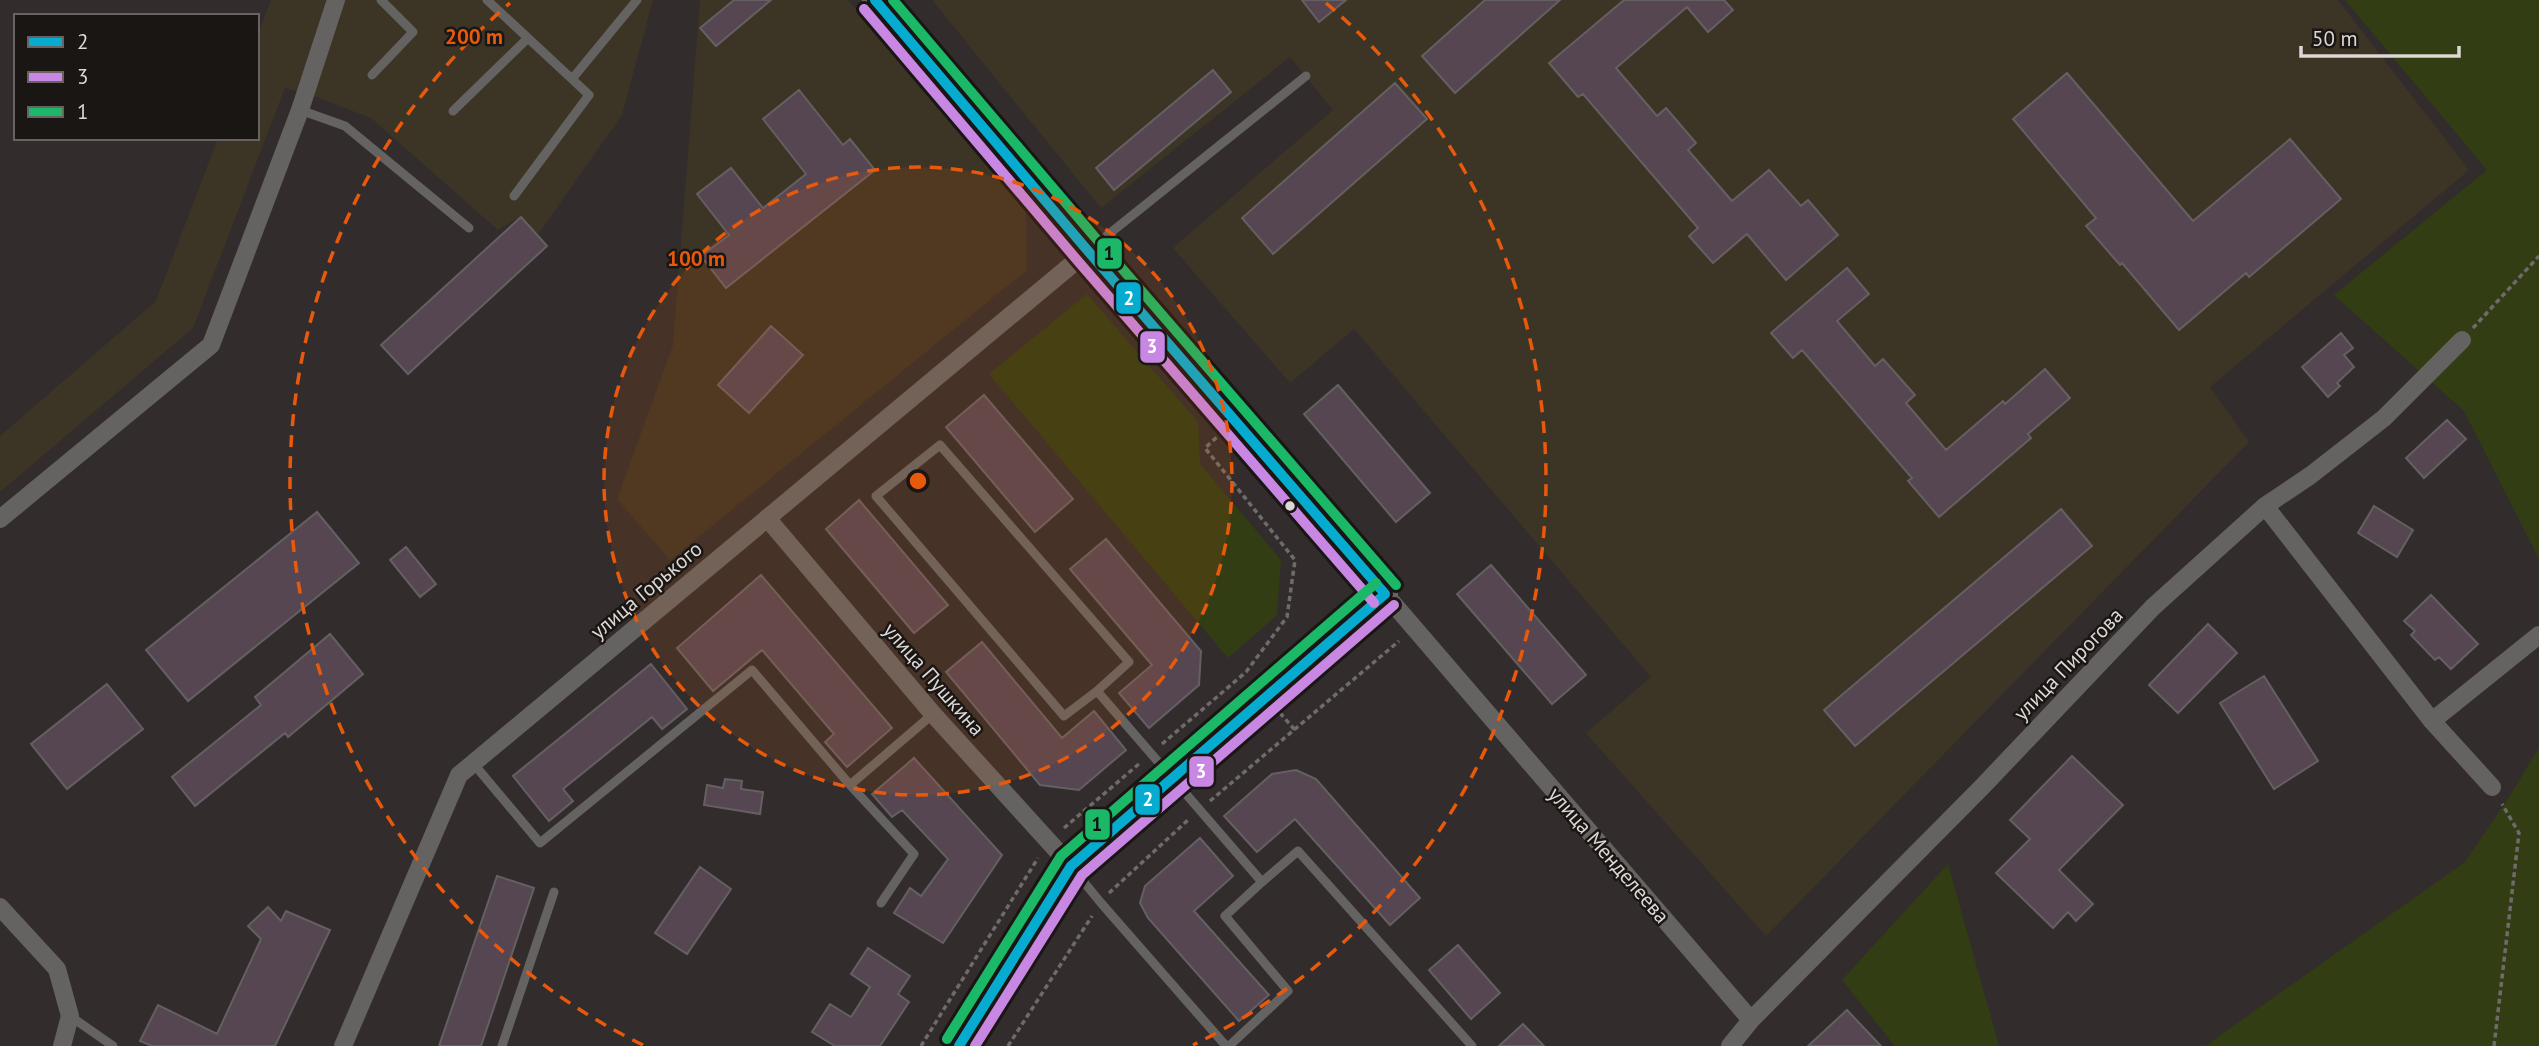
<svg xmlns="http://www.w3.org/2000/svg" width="2539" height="1046" font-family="'PT Sans',sans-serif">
<rect width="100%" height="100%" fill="#322d2c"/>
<path fill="#3c3425" d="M271,0h382l-31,115 -85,121 -21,-17 -18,11 -127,-112 -65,-25 -21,-5 -92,240 -193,164v-56l156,-135 62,-163h39v-101z
M700,0h148l178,211 1,59 -357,290 -53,-61 56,-154z
M932,0h1406l131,170 -259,217 39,55 -483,494 -180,-203 65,-56 -297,-348 -64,54 -117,-135 160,-138 -43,-53 -189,151z"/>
<path fill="#323d14" d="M2345,0h194v559l-75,-148 -130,-116 153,-125z
M1087,294l111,128 2,42 81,96 -4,55 -49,43 -239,-284z
M2539,748v298h-334l260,-184 44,-65z
M1948,864l51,182h-104l-53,-66z"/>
<path fill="#564652" stroke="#646061" stroke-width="2" d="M734,0h37l-55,46 -16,-18z
M1302,0h44l-27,22z
M1485,0h75l-105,93 -33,-37z
M1624,0h100l9,10 -25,22 -21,-25 -71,61 41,48 9,-8 30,35 -8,7 44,51 37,-31 32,36 7,-6 30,35 -52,45 -39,-46 -34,29 -24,-27 9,-8 -115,-134 -5,3 -29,-34z
M1213,70l18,22 -117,98 -18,-22z
M2067,73l126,148 97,-82 51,60 -92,78 -3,-4 -67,57 -57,-67 -2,2 -34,-39 10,-8 -83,-99z
M1395,83l32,36 -154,135 -31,-36z
M799,90l44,55 7,-6 25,31 -149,118 -25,-32 28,-21 -32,-41 34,-26 32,40 43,-34 -43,-55z
M521,217l26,29 -139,128 -27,-29z
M1847,268l22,26 -32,27 38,45 8,-7 32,36 -9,8 40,47 57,-49 2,3 40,-35 25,29 -42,36 3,4 -92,79 -31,-36 4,-3 -110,-128 -9,8 -22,-25z
M771,326l32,29 -54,58 -31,-28z
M2341,333l12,15 -9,7 10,12 -17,16 3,3 -12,11 -26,-30z
M1338,385l92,108 -34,29 -92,-108z
M984,395l89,104 -38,33 -89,-105z
M2447,420l19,19 -42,39 -18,-20z
M859,500l89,105 -34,28 -88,-104z
M2374,506l39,24 -16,27 -39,-24z
M2061,509l31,37 -237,200 -31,-36z
M317,512l42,51 -171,138 -42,-51z
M1106,539l95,112 -2,34 -50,43 -30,-35 33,-28 -82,-96z
M406,547l30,37 -16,13 -30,-37z
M1491,565l95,110 -34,29 -95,-110z
M761,575l131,153 -45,39 -22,-25 9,-8 -72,-84 -49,41 -36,-43z
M2431,595l47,49 -27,25 -12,-12 -4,3 -24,-25 4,-4 -11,-10z
M2208,624l29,29 -59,60 -29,-28z
M330,634l33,40 -75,63 -3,-4 -90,73 -23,-29 89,-72 -6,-8z
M982,642l80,96 32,-27 32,39 -47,40 -39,-5 -94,-113z
M651,664l36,45 -25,20 -10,-12 -89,72 10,12 -24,20 -36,-45z
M2264,676l54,85 -44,28 -54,-86z
M107,684l36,45 -76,60 -36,-45z
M2072,756l51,49 -64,65 34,34 -17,17 -8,-9 -15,16 -57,-55 34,-34 -20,-19z
M914,758l88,97 -59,88 -49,-30 16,-25 11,8 27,-37 -46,-49 -10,7 -20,-23z
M1296,770l20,9 104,119 -30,27 -95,-106 -38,33 -33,-36 48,-42z
M725,779l17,2 -1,8 22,3 -3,22 -56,-9 3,-20 16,3z
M1200,838l33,38 -39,35 75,84 -30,26 -91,-103 -8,-15 5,-17z
M700,867l31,22 -44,65 -32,-21z
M497,876l37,12 -53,158h-42z
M268,907l13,14 5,-10 44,19 -55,116h-123l-12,-5 18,-36 59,29 44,-95 -13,-13z
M1458,945l42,48 -29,26 -42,-49z
M868,948l42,28 -12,18 11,8 -29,44h-45l-23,-14 18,-28 21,13 19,-30 -19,-13z
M1847,1010l34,36h-73z
M1523,1024l21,22h-45z"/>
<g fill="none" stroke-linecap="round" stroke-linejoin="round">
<path stroke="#6e6b6a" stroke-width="3.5" stroke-dasharray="5 3.5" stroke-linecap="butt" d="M2473,328l66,-72
M1280,713l15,17
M1162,744l84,-72 41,-55 8,-57 -90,-112 13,-12
M1210,801l189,-160
M1064,828l76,-65
M1109,893l79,-73
M921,1046l117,-188
M1008,1046l84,-130
M2494,1046l25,-213 -17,-29"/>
<path stroke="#646362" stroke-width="9" d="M487,0l85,79 65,-79
M372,75l41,-43 -32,-32
M300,110l45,16 124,102
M453,111l75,-73
M514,196l75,-101 -17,-16
M1089,250l217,-174
M1097,691l-33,25 -188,-220 64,-51 189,217 -32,29 165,191 36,-31 174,195
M473,763l67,80 212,-173 98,115
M1074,870l27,33 125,143
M881,903l33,-49 -64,-69 83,-71
M70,1016l43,30
M502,1046l52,-154
M1229,1046l59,-55 -63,-75 37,-34"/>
<path stroke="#646362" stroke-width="18" d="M2265,506l167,215 60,66
M767,518l166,196 138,152
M0,519l211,-174 89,-235 36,-110
M1385,594l366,426
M2432,721l107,-86
M0,907l57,62 13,47 -8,30
M343,1046l116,-271 629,-524
M1730,1046l21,-26 231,-233 171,-180 112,-101 46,-31 73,-57 78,-78"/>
<path stroke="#676463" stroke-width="26" d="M875,0l213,251 297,343 -314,272 -112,180"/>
<g stroke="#1a1614" stroke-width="16">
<path id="bus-1" d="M875,0l213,251 297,343
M959,1046l112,-180 314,-272"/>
</g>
<g stroke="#1a1614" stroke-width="16">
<path id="bus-2" d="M864,9l213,251 297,343
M975,1046l107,-171 312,-270"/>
</g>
<g stroke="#1a1614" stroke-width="16">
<path id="bus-3" d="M893,0l206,242 297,343
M947,1039l114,-183 315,-273"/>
</g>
<use href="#bus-1" stroke="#06acd0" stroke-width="10"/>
<use href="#bus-2" stroke="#c787e3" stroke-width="10"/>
<use href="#bus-3" stroke="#1ab867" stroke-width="10"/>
</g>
<circle cx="918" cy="481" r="314" fill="#e8590c" fill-opacity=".12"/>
<g fill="none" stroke="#e8590c" stroke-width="3.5" stroke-dasharray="12 9">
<circle cx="918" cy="481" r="314"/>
<path d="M643 1045A628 628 0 0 1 510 3M1326 3A628 628 0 0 1 1193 1045"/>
</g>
<circle fill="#ddd7d5" stroke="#1a1614" stroke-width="2.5" cx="1290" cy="506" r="6"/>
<g text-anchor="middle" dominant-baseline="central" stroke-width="5" stroke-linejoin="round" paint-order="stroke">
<g font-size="21" fill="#ddd7d5" stroke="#1a1614">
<text transform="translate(646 590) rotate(-40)">улица Горького</text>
<text transform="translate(2068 664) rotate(-46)">улица Пирогова</text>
<text transform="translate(934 679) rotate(49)">улица Пушкина</text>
<text transform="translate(1609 855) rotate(49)">улица Менделеева</text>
</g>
</g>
<circle cx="918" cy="481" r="10" fill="#e8590c" stroke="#1a1614" stroke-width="3.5"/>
<g font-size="21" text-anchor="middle" font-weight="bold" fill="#e8590c" stroke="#1a1614" stroke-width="5" stroke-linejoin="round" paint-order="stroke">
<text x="474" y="44">200 m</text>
<text x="696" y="266">100 m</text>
</g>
<g stroke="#1a1614" stroke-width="2.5">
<rect x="1096" y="237" width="27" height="33" rx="7" fill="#1ab867"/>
<rect x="1115" y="281" width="27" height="34" rx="7" fill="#06acd0"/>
<rect x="1139" y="330" width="27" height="34" rx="7" fill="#c787e3"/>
<rect x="1188" y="755" width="27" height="33" rx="7" fill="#c787e3"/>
<rect x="1134" y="783" width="27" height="33" rx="7" fill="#06acd0"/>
<rect x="1084" y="808" width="27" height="33" rx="7" fill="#1ab867"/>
</g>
<g font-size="19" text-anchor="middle" font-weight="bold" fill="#fff">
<text x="1129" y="305">2</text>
<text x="1152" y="353">3</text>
<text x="1201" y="778">3</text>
<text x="1148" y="806">2</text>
</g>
<g font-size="19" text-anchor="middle" font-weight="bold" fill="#111">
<text x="1109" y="260">1</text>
<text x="1097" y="831">1</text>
</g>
<rect x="14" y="14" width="245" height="126" fill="#1a1614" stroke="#686361" stroke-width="2"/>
<rect x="28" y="37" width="35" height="10" fill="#06acd0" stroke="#686361" stroke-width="2"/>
<text x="77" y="49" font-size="21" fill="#ddd7d5">2</text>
<rect x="28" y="72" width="35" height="10" fill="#c787e3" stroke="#686361" stroke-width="2"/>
<text x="77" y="84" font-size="21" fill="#ddd7d5">3</text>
<rect x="28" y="107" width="35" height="10" fill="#1ab867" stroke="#686361" stroke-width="2"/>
<text x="77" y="119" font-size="21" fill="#ddd7d5">1</text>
<path d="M2301 46v10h158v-10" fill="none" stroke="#ddd7d5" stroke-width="3.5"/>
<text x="2312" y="46" font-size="21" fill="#ddd7d5" stroke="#1a1614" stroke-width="5" paint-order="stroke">50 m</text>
</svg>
